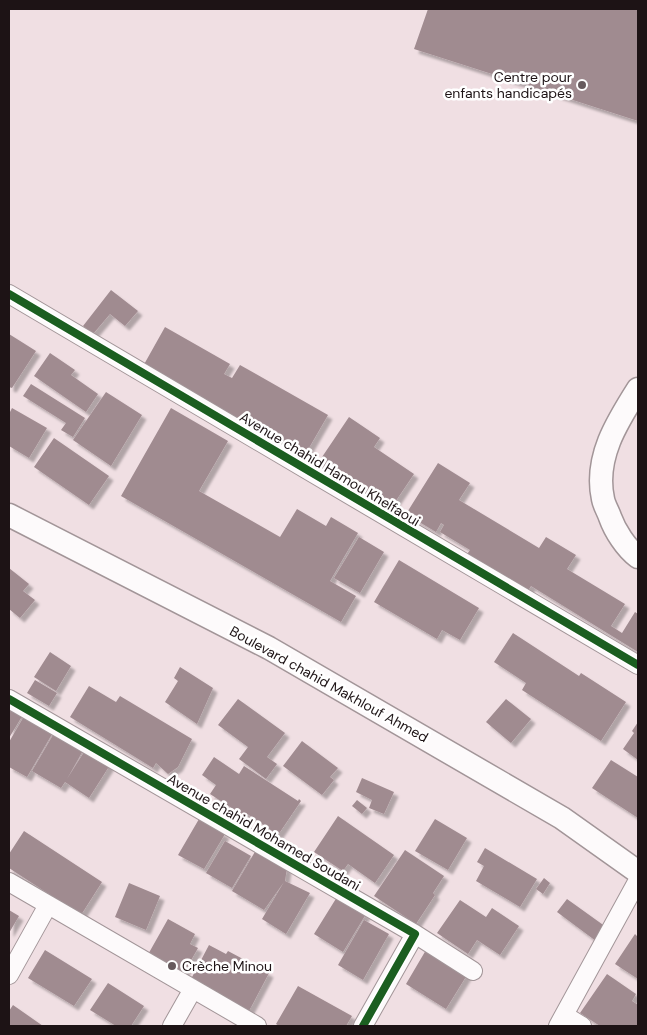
<svg xmlns="http://www.w3.org/2000/svg" width="647" height="1035" font-family="'DM Sans',sans-serif">
<defs>
<filter id="shadow"><feDropShadow dx="4.5" dy="4.5" stdDeviation="1" flood-color="#0004"/></filter>
</defs>
<rect width="100%" height="100%" fill="#f0dfe3"/>
<path fill="#a08b90" filter="url(#shadow)" d="M428,9h210v112l-224,-72z
M111,290l27,21 -13,15 -15,-12 -17,20 -10,-8z
M165,327l65,37 -6,10 8,4 8,-13 88,50 -26,45 -160,-92z
M9,334l27,17 -24,37 -3,-1z
M50,353l25,17 -4,5 27,19 -12,18 -52,-36z
M31,384l54,34 -12,19 -12,-7 5,-7 -43,-27z
M106,392l36,23 -31,51 -38,-26z
M12,408l35,20 -18,30 -20,-12v-32z
M171,408l57,33 -29,50 81,46 17,-28 29,17 5,-9 27,16 -28,48 26,15 -15,26 -220,-126z
M349,417l31,21 -6,9 40,27 -25,37 -71,-48z
M54,438l55,38 -20,29 -55,-38z
M438,463l32,20 -11,17 80,48 7,-11 30,18 -9,14 58,35 -14,22 11,7 13,-21 3,2v38l-107,-66 -5,8 -61,-37 5,-7 -30,-18 4,-7 -3,-2 -5,9 -30,-18z
M359,537l25,15 -24,41 -26,-15z
M399,560l80,48 -19,32 -18,-10 -5,9 -63,-37z
M9,568l20,16 -6,7 12,9 -15,18 -11,-9z
M513,633l66,43 2,-3 45,29 -25,39 -79,-51 4,-7 -32,-21z
M50,652l21,14 -15,25 -22,-14z
M180,667l33,21 -16,36 -32,-22 13,-21 -4,-3z
M35,680l22,13 -8,13 -22,-13z
M89,686l27,16 4,-6 72,43 -14,28 -10,7 -12,-11 -3,5 -83,-51z
M238,699l47,34 -18,24 10,7 -11,15 -27,-20 9,-12 -30,-22z
M506,699l25,20 -20,24 -25,-21z
M9,704l15,9 -15,25z
M26,713l29,16 -28,48 -18,-10v-25z
M638,722v38l-15,-11 11,-16 -2,-2z
M56,730l29,17 -18,32 19,-30 24,16 -21,33 -24,-16 -4,6 -29,-17z
M302,741l36,27 -8,9 4,3 -12,15 -39,-29z
M214,757l25,17 5,-8 54,35 1,-2 2,2 -23,34 -32,-22 -2,3 -34,-22 6,-9 -14,-10z
M611,760l27,17v41l-46,-30z
M362,778l32,14 -10,22 -15,-6 3,-8 -16,-8z
M357,800l10,8 -5,6 -10,-8z
M338,816l56,39 -19,28 -27,-19 -5,7 -29,-19z
M199,819l26,15 -21,35 -26,-14z
M435,819l32,19 -19,32 -33,-19z
M24,831l78,51 -21,33 -72,-47v-14z
M225,841l26,15 -19,32 -26,-15z
M485,848l52,31 -17,28 -44,-26 8,-15 -7,-4z
M256,850l31,18 -2,13 25,12 -24,41 -24,-15 22,-37 -20,28 -32,-19z
M405,850l39,26 -11,17 2,2 -19,29 -42,-28z
M544,878l6,5 -7,11 -7,-5z
M129,883l31,13 -14,34 -31,-13z
M337,897l29,17 -23,38 -29,-18z
M567,899l39,28 -10,14 -39,-29z
M460,900l26,17 6,-9 27,18 -19,29 -23,-15 -9,14 -31,-21z
M9,910l10,6 -10,17z
M168,919l27,15 -5,10 8,4 -17,30 -35,-20z
M364,920l25,14 -26,46 -25,-15z
M635,934l3,3v42l-23,-15z
M209,945l17,9 2,-3 41,22 -20,38 -58,-32z
M45,950l47,29 -18,27 -46,-28z
M426,950l41,25 -21,34 -40,-25z
M607,974l29,20 -4,7 6,4v21h-38l-20,-13z
M108,983l36,23 -13,20h-15l-26,-16z
M298,986l54,30 -6,10h-67l-3,-2z
M13,1005l30,21h-34v-15z"/>
<g fill="none" stroke-linecap="round" stroke-linejoin="round">
<g stroke="#a29598" stroke-width="20">
<path id="minor" d="M9,294l629,371
M9,699l406,235 -52,92
M9,882l248,144
M415,934l58,37
M9,975l39,-70
M564,1015l18,11
M172,1026l21,-37
M558,1026l80,-146"/>
</g>
<g stroke="#a29598" stroke-width="25">
<path id="major" d="M638,389c-21,33 -44,69 -35,110 1,6 5,12 7,18 5,14 16,31 28,40
M9,515l260,133 293,170 76,54"/>
</g>
<use href="#minor" stroke="#fdfafb" stroke-width="18"/>
<use href="#major" stroke="#fdfafb" stroke-width="22"/>
<g stroke="#fff" stroke-width="11">
<path id="cycleway" d="M9,294l629,371
M9,699l406,235 -52,92"/>
</g>
<use href="#cycleway" stroke="#1b5e20" stroke-width="8"/>
</g>
<g fill="#675a5d" stroke="#fff" stroke-width="2">
<circle cx="582" cy="85" r="5"/>
<circle cx="172" cy="966" r="5"/>
</g>
<g text-anchor="middle" dominant-baseline="central" stroke-width="5" stroke-linejoin="round" paint-order="stroke">
<g font-size="14" fill="#1d1315" stroke="#fff" text-anchor="end">
<text x="572" y="77">Centre pour<tspan x="572" dy="16">enfants handicapés</tspan></text>
<text x="182" y="966" text-anchor="start">Crèche Minou</text>
</g>
<g font-size="14" fill="#1d1315" stroke="#fff">
<text transform="translate(330 469) rotate(31)">Avenue chahid Hamou Khelfaoui</text>
<text transform="translate(329 684) rotate(29)">Boulevard chahid Makhlouf Ahmed</text>
<text transform="translate(264 832) rotate(30)">Avenue chahid Mohamed Soudani</text>
</g>
</g>
<rect width="647" height="1035" fill="none" stroke="#1d1315" stroke-width="20"/>
</svg>
